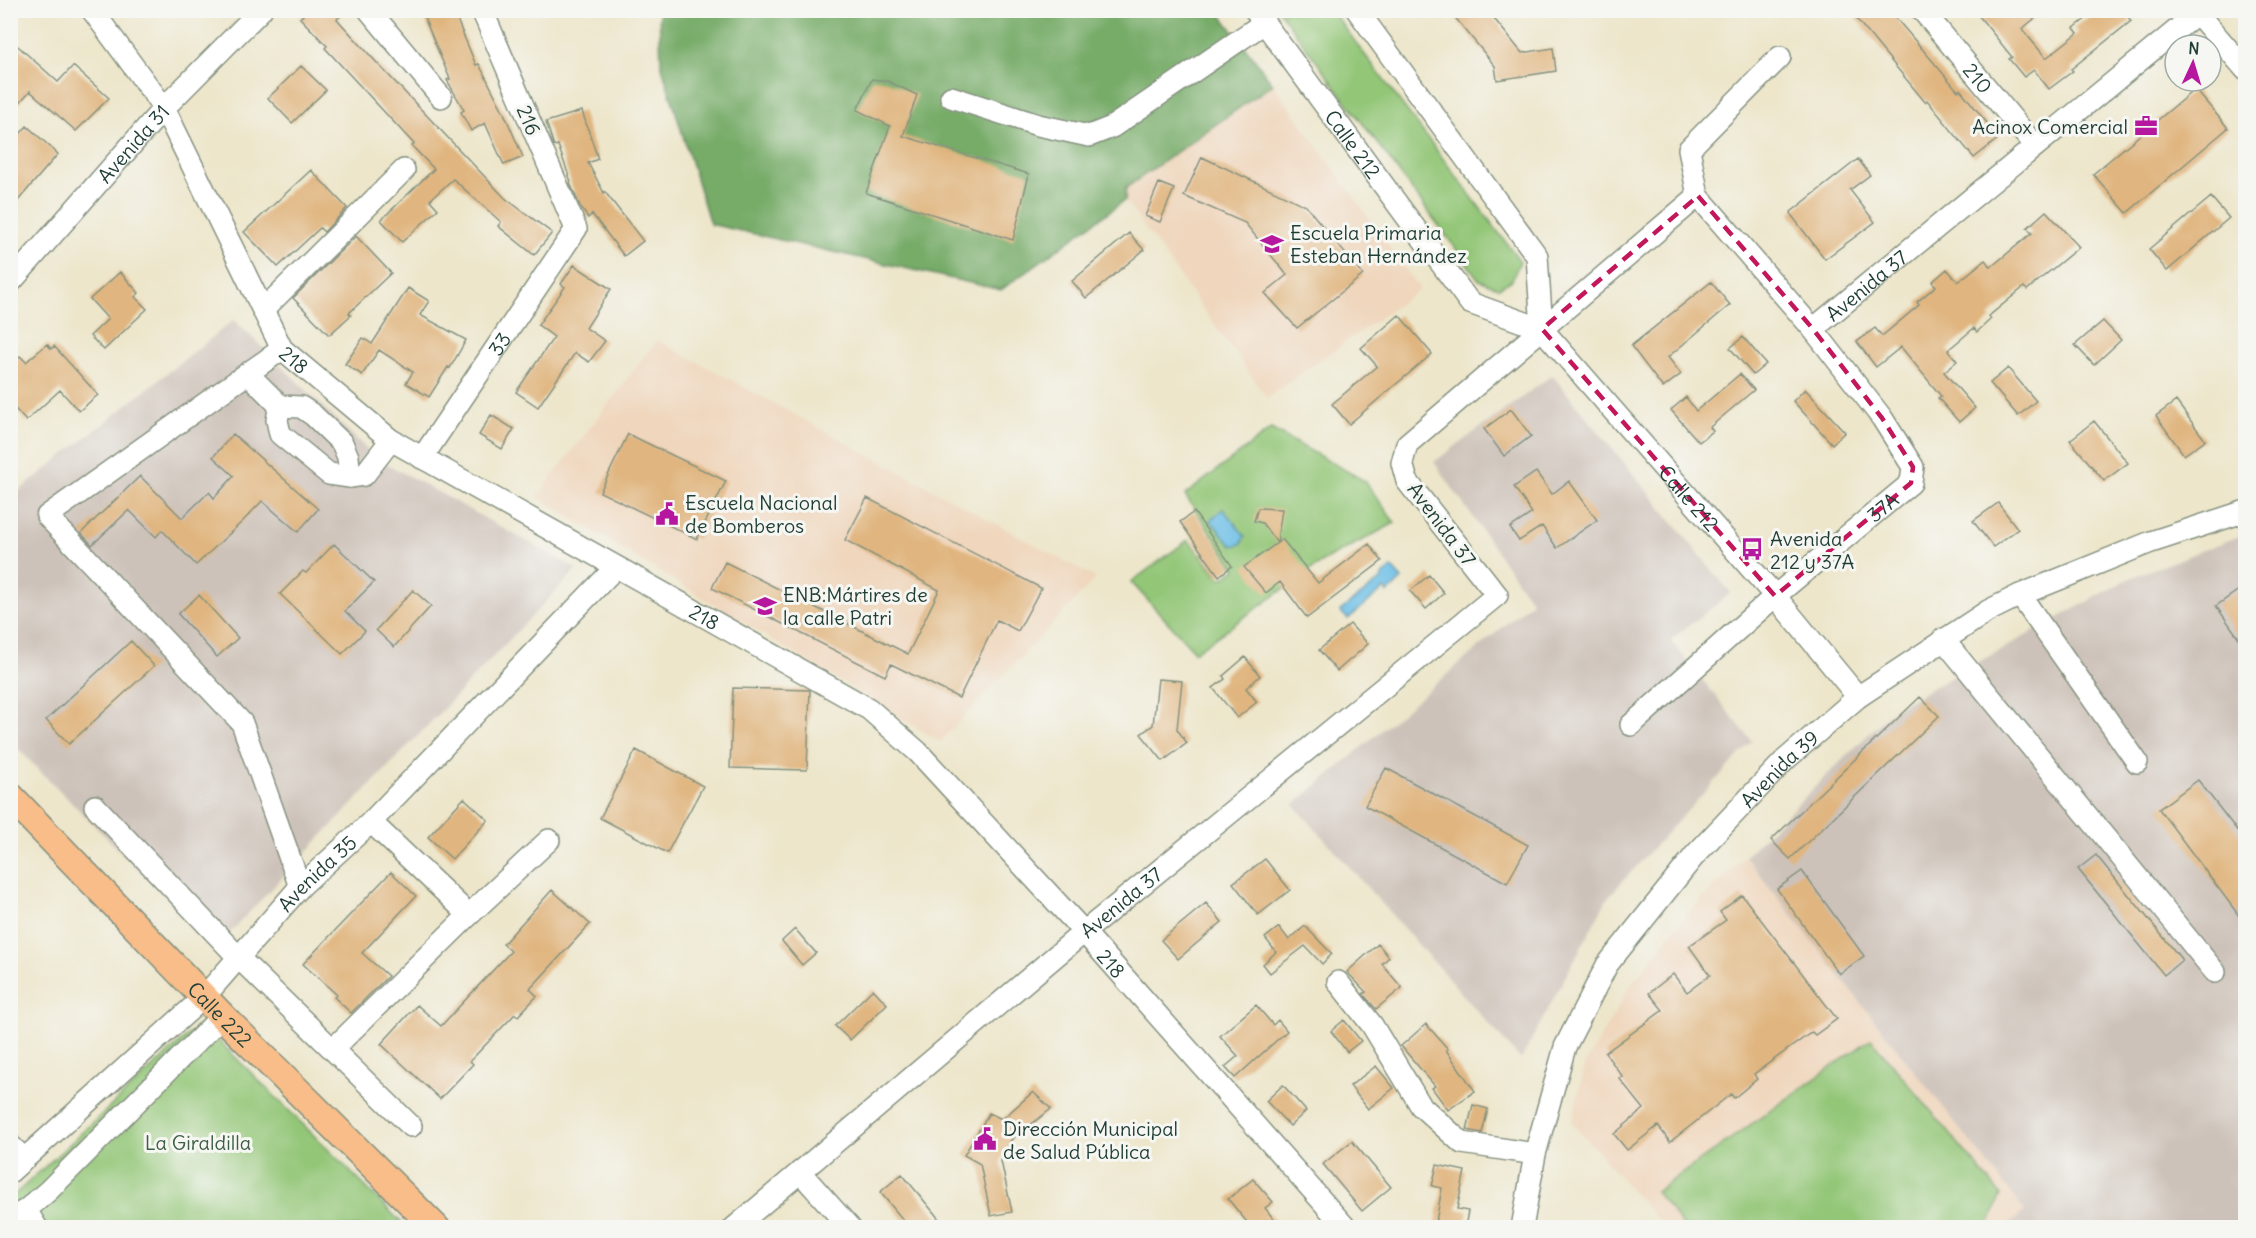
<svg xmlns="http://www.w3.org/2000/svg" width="2256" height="1238" font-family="Delius,sans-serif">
<rect width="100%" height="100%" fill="#f6f6f2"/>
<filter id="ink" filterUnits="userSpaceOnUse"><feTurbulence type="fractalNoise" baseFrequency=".0167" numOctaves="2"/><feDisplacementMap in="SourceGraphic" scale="12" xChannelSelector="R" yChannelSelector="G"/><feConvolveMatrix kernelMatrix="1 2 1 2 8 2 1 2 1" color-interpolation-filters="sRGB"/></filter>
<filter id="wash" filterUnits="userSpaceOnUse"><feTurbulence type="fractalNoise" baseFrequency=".008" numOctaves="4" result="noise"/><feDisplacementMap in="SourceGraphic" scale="24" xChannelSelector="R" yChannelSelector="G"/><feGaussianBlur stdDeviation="1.35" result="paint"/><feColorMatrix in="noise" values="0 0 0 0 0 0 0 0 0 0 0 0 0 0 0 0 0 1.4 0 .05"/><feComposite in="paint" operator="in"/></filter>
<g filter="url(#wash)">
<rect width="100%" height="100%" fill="#ede6cb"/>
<path fill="#efd6bc" d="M1273,84l147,205 -153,109 -142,-198 1,-12z
M657,340l439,238 -156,164 -403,-245z
M1745,856l281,355 -20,17 -342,-1 -92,-104 13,-59 45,-78 53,-68z"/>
<path fill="#cdc2b9" d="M234,320l142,138 201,111 -361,378 -205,-205v-245z
M1552,375l179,218 -61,47 82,101 -144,156 -87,163 -227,-255 238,-203 -98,-140z
M2245,534v693h-239l19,-16 -280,-355 149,-147 236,-131z"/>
<path fill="#93c677" stroke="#598256" stroke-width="1.5" d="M1279,11h53l188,250 -8,19 -13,8 -20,-8z
M1271,429l94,52 30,42 -70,37 -130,92 -64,-70 57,-42 33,39 15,-10 -51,-74z
M201,1023l205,204 -395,1v-30z
M1871,1039l130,156 -13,32h-304l-28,-35z"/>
<path fill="#76ab68" stroke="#4a744e" stroke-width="1.5" d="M659,11h559l55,73 -147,104 -1,12 -124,90 -291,-66 -49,-160z"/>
<path fill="#6abee6" stroke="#447e8d" stroke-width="1.5" d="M1223,509l22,27 -4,8 -9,2 -22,-26z
M1392,568l10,11 -14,14 -4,-4 -36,30 -8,-8 42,-32v-3z"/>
<g id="blocks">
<path fill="#e0b57f" d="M308,10h39l-10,9 40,44 128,135 47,35 -18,22 -36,-29 3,-4 -48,-43 -23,21 8,9 -36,33 -21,-22 53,-51 -22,-23 2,-2 -89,-96 2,-2 -27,-28z
M421,10h32l23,55 3,-1 25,49 19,44 -19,8 -19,-42 -14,8 -10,-19 3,-2 -17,-30 3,-1z
M1449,10h38l35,43 31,-5 3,23 -59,9 -2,-14z
M1849,10h40l69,81 2,-2 39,49 -25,20 -47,-58 -2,2z
M1974,10h71l-23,19 24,29 32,-25 -4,-5 23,-18h26l8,11 -60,48 2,2 -24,18 -15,-19 -10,7 -15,-18 3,-2z
M10,39l48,43 15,-16 36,32 -33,33 -46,-40 -20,22z
M301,66l25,24 -34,33 -24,-25z
M872,79l15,2 30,14 -14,41 126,38 -16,66 -147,-47 24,-67 -33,-16z
M2195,89l33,39 -101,85 -34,-39z
M582,111l16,48 -10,4 16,30 1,-1 38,49 -19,15 -32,-42 -4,4 -7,-10 -11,-25 1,-1 -13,-37 -4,1 -8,-24z
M27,126l31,28 -48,56v-65z
M1202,157l104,49 57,69 -66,53 -32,-35 22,-18 -42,-52 -61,-27z
M1858,159l12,16 -20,15 25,32 -50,37 -33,-43 -1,-4z
M311,170l36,38 -23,24 -4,-4 -42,39 -34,-35z
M1159,183l15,6 -14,33 -15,-6z
M2211,197l18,21 -62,53 -18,-22z
M2046,211l33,36 -52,43 -3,-3 -35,29 2,3 -14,13 -3,-4 -26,22 9,11 -13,11 31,36 -16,14 -21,-24 3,-2 -40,-49 -25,20 -19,-25 18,-14 7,8 37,-31 -2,-3 19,-16 -4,-4 15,-13 11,13 27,-22 6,7 41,-34 -5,-5z
M1129,233l15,17 -58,48 -14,-17z
M356,236l35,37 -42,40 2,2 -22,20 -36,-37z
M574,265l37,24 -25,39 19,13 -16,21 -14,-9 -37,54 -22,-15 38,-55 -16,-12 27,-38 -4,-3z
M120,272l19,21 -4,4 12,12 -43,41 -14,-14 18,-17 -18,-20z
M1711,282l19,23 -62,52 13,17 -18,14 -32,-42z
M408,288l21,13 -9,14 46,25 -16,28 -2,-1 -19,30 -23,-14 7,-11 -34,-22 -17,25 -17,-11 18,-26 9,6z
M1399,315l33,39 -83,70 -17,-20 45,-38 -16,-18z
M2103,321l18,19 -27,25 -19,-20z
M1743,337l23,27 -13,11 -23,-27z
M47,344l4,5 3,-3 44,49 -19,16 -19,-21 -34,31 -16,-18v-38l10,-9 6,6z
M2008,368l28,33 -18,15 -28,-33z
M1740,374l14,16 -44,37 3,4 -14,11 -28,-32 15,-13 10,14z
M1805,389l40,43 -13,12 -39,-43z
M2176,401l29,39 -21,15 -28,-39z
M1511,409l20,27 -27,20 -20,-27z
M491,415l23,14 -12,20 -23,-14z
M2094,421l34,42 -24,18 -34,-41z
M233,434l85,75 -20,23 -36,-31 -19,20 -47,44 -34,-35 -6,7 -27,-27 -37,35 -11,-12 59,-57 42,42 27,-26 5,6 20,-22 -21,-19z
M628,434l98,47 -29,58 -97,-47z
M1536,472l16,22 17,-13 28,39 -40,28 -15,-22 -23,15 -9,-13 22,-15 -18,-26z
M867,498l174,90 -23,43 -21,-11 -38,78 -68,-34 -6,12 -173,-88 13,-26 183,92 31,-64 -94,-50z
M1998,503l20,26 -25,18 -20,-26z
M1258,508l24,1 -5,34 5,-4 36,44 51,-39 13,17 -75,57 -27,-36 -14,11 -22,-26 33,-24 -15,-20 -8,-2z
M1194,512l38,54 -13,10 -39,-54z
M334,544l40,38 -29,29 20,20 -23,23 -62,-60 23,-23 3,2z
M1429,575l15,18 -18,16 -16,-18z
M2246,585v63l-30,-42z
M413,590l18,16 -37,41 -18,-17z
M199,595l39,43 -21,19 -39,-43z
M1350,624l18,20 -31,27 -18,-21z
M131,641l23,25 -85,78 -23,-24z
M1245,657l15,19 -14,12 11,14 -20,16 -24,-30 12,-9 -2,-3z
M1158,679l24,2 -5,48 10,14 -24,18 -22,-27 12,-9z
M733,688l77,2 -3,80 -77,-2z
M1920,697l19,19 -149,143 -19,-19z
M636,750l67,36 -36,67 -67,-35z
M1386,768l142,77 -21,38 -142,-77z
M2198,780l48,62v83l-87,-116z
M464,798l24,22 -36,39 -24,-22z
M2096,855l86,105 -18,15 -86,-106z
M1265,859l25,31 -32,25 -25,-32z
M1802,871l62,85 -25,18 -62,-85z
M391,872l25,24 -54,57 26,23 -37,37 -17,-16 3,-2 -34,-31z
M552,890l38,34 -60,65 7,7 -19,20 -3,-2 -45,47 3,3 -33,35 -59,-55 36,-39 24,21 70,-75 -8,-7z
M1742,895l95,124 -22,16 -3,-3 -58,42 3,5 -23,19 -3,-4 -61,48 -12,-16 -31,24 -13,-16 30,-25 -25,-31 4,-1 -18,-24 58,-43 -14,-17 24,-19 14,18 23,-17 -21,-29 37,-26 -6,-8z
M1206,903l16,19 -44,37 -17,-19z
M1305,926l27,28 -10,10 -17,-18 -35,27 -7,-9 13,-12 -11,-14 14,-11 10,13z
M795,929l21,24 -14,12 -20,-24z
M1378,944l11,13 -7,7 20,24 -26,21 -13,-15 3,-2 -19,-20z
M873,989l14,15 -37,36 -15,-14z
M1256,1005l17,20 5,-5 9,11 -52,47 -10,-11 13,-11 -18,-20z
M1344,1020l17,21 -14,11 -16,-21z
M1426,1024l22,25 -2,1 29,41 -27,19 -16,-22 3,-2 -34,-40z
M1376,1066l18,22 -26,21 -18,-23z
M1283,1085l23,26 -16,15 -24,-25z
M1033,1092l18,17 -40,31 -10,21 11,51 -21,4 -11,-52 -16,-9 25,-42 13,6z
M1473,1105l15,4 -6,24 -15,-3z
M1352,1141l39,46 -29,24 -39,-47z
M1437,1165l28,6 -8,38 11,2 -3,16h-30l7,-39 -10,-2z
M902,1174l33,40 10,13h-36l-29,-35z
M1253,1179l20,23 -8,6 15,19h-29l-23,-28z"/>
</g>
</g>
<g filter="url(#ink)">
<use href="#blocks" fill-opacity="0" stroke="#869280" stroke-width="1.5"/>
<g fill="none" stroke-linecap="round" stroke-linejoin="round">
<g stroke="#869280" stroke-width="24">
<g id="minor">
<path id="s1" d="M92,10l72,98 118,241 109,91 478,269 49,43 166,180 262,296"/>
<path d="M369,10l72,87"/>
<path id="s2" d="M1255,10l215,293 72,26 233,267 83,101"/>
<path d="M1357,10l180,246 5,73"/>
<path id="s3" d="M1922,10l113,136"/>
<path d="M2197,13l49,57"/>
<path d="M951,97l87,28 51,11 23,-9 152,-104"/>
<path d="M1698,196l-9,-47 91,-92"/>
<path id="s4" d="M10,283l154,-175 97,-98"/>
<path d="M263,310l141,-140"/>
<path id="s5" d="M1813,329l388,-319"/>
<path d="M282,349l-235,167 195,207 58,164"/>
<path d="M248,374l32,32 -3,14 3,14 49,40 21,3 14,-2 27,-35"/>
<path d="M280,406l21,1 12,8 29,28 6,14 2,20"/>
<path id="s6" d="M422,458l154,-229 -94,-219"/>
<path d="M2020,595l117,167"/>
<path d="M1943,639l272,333"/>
<path id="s7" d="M1631,725l144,-129 136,-113 2,-16 -31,-49 -69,-89 -115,-133"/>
<path d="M95,806l144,152 172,168"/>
<path d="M371,822l98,93"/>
<path d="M1338,982l34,43 49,81 41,37 73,11"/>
<path d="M333,1049l136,-134 80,-75"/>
<path d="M10,1145l14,14"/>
<path id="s8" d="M10,1172l194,-175 96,-110 71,-65 245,-255"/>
<path d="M800,1172l50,56"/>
<path d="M26,1210l11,18"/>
<path d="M10,1219l16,-9 23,-20 173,-174"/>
<path id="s9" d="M734,1228l350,-296 413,-337 -90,-114 -5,-18 5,-19 291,-248"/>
<path id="s10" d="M1522,1228l13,-74 30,-107 42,-82 88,-110 90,-95 73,-63 130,-86 32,-16 131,-53 95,-31"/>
</g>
</g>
<g stroke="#869280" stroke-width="30">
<g id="major">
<path id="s11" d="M10,796l212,220 214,212"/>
</g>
</g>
<use href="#minor" stroke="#fff" stroke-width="21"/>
<use href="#major" stroke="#f8bd89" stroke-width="27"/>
</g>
</g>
<path fill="none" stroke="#c2185b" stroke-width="4.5" stroke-dasharray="12 8" stroke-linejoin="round" d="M1698,196l115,133 69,89 31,49 -2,16 -136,113 -233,-267z"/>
<defs>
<g id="office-bare" transform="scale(1.8)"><path d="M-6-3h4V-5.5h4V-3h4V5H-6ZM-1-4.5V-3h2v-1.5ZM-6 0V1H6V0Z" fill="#b5179e" stroke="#f6f6f2" stroke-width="2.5" paint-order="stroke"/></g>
<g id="school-bare" transform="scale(1.8)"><path d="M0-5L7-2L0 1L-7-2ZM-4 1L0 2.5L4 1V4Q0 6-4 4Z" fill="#b5179e" stroke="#f6f6f2" stroke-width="2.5" paint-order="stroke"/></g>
<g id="civic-bare" transform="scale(1.8)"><path d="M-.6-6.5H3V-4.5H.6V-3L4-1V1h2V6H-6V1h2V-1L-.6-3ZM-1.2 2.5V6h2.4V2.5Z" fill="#b5179e" stroke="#f6f6f2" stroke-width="2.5" paint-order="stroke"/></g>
<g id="bus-bare" transform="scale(1.8)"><path d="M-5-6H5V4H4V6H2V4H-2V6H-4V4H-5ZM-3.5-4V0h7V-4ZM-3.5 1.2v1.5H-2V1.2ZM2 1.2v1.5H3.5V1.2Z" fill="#b5179e" stroke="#f6f6f2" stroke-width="2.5" paint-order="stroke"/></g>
</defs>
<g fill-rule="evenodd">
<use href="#office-bare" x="2146" y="126"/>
<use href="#school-bare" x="1272" y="244"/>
<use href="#civic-bare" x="667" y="514"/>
<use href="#bus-bare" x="1752" y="549"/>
<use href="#school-bare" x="765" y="606"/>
<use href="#civic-bare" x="985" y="1139"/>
</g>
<g text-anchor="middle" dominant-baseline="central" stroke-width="6" stroke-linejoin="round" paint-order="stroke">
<g font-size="20" fill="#1f3d34" stroke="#f6f6f2">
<text stroke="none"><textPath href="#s3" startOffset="88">210</textPath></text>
<text transform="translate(529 120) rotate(67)">216</text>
<text stroke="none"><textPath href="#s4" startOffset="186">Avenida 31</textPath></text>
<text stroke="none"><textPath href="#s2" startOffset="166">Calle 212</textPath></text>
<text stroke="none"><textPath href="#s5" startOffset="69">Avenida 37</textPath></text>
<text stroke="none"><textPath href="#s6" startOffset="138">33</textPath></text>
<text stroke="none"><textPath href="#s1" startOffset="406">218</textPath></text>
<text stroke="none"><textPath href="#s2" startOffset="664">Calle 212</textPath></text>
<text stroke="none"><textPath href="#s7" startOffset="333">37A</textPath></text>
<text transform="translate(1442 524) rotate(53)">Avenida 37</text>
<text stroke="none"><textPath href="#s1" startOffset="892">218</textPath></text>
<text stroke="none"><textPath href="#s10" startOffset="540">Avenida 39</textPath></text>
<text stroke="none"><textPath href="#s8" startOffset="429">Avenida 35</textPath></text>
<text stroke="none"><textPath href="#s9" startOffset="506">Avenida 37</textPath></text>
<text stroke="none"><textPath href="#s1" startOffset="1432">218</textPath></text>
<text stroke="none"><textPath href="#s11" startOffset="303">Calle 222</textPath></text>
</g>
<g font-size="20" fill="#1f3d34" stroke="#f6f6f2" text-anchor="start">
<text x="2128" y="126" text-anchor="end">Acinox Comercial</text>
<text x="1290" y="232">Escuela Primaria<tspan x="1290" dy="23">Esteban Hernández</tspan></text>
<text x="685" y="502">Escuela Nacional<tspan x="685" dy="23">de Bomberos</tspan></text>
<text x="1770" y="538">Avenida<tspan x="1770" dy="23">212 y 37A</tspan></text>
<text x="783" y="594">ENB:Mártires de<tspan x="783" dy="23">la calle Patri</tspan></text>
<text x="1003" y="1128">Dirección Municipal<tspan x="1003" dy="23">de Salud Pública</tspan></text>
</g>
<g font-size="20" fill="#3c5f45" stroke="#f6f6f2">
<text x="198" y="1142">La Giraldilla</text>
</g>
</g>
<rect width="2256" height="1238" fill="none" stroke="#f6f6f2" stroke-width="36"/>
<g transform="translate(2193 63) rotate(4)"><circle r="28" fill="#f6f6f2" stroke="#a0aca6" stroke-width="1.5"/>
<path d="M0-4.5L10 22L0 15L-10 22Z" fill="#b5179e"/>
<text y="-9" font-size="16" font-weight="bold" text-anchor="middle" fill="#1f3d34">N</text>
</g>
</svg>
